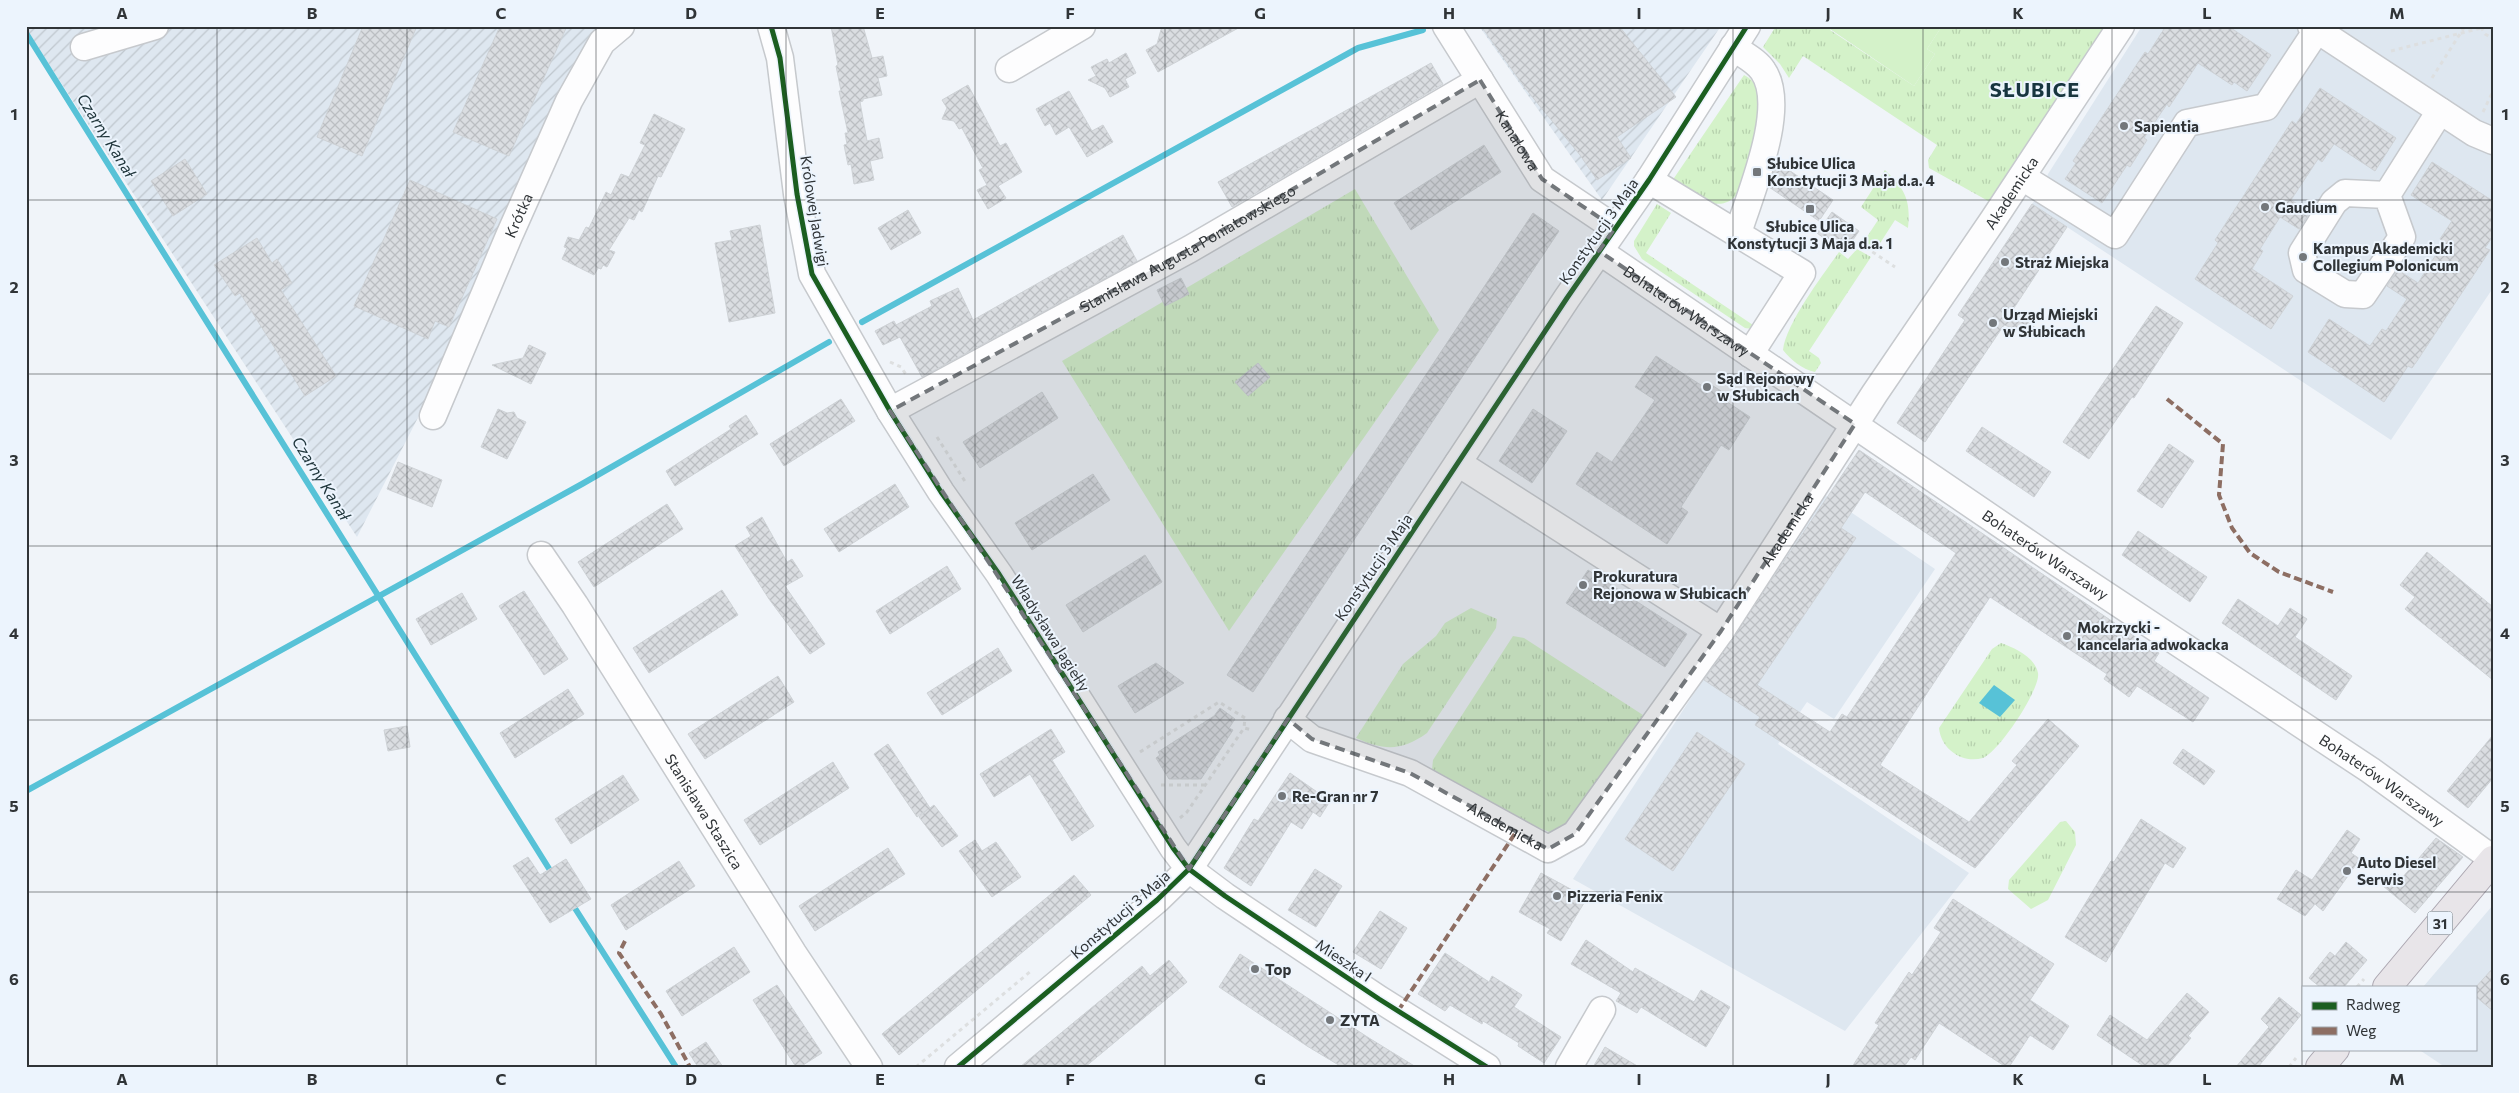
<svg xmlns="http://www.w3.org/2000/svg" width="2519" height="1093" font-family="Commissioner,sans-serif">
<defs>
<pattern id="industrial-furrows" width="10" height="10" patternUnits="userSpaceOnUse" patternTransform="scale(1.25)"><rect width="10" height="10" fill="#dee7f0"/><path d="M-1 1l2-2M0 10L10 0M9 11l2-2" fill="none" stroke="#bfc7ce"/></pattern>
<pattern id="grass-tufts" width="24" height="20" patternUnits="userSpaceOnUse" patternTransform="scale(1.25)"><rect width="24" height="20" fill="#d4f2c9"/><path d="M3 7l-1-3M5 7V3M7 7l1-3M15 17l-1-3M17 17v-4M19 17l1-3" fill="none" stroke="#b6d0ad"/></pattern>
<pattern id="building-cross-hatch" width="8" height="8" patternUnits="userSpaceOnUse" patternTransform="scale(1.25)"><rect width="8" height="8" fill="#dadde1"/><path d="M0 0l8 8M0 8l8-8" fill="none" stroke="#bbbec2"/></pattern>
</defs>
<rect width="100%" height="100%" fill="#f0f4f9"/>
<path fill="#dee7f0" d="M2142,26h351v262l-102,152 -359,-236 10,-13 6,-17z
M1824,494l111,75 -101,150 -27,-17 -29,42 191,129 -124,158 -272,-152z
M2493,905v162h-48l-27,-18h57v-62h-52z"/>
<path fill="url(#industrial-furrows)" d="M26,26h592l-261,511 -331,-508z
M1479,26h242l-119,174z"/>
<path fill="url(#grass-tufts)" d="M1776,26h56l-2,4 84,56 21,-32 -8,-5 15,-23h167l-119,176 -61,-34 -1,-8 9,-15 -134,-89 -14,22 -9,-14 -17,-17z
M1744,75c34,15 3,90 -5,117 -20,27 -46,1 -67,-11z
M1885,170c20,19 26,30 23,58l-13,-8 -20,31 -12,-8 15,-23 -17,-13z
M1355,189l84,141 -210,301 -167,-270z
M1657,204l14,9 -25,40 107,72 -1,4 -7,-1 -103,-69 -8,-13v-5z
M1857,249l14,8 -62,94 10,7 2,5 -6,9c-12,-2 -25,-13 -32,-22 3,-27 40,-75 56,-98l9,7z
M1471,608l26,11 -1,9 -69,105c-25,18 -43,18 -71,5l47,-74 33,-28 9,-13z
M1513,636l11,2 119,77 -74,112 -15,7c-40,-17 -89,-37 -122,-64l1,-10z
M2001,643c14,5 34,14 37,30 3,16 -40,80 -55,85 -21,6 -42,-9 -44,-30l53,-79z
M2066,821l9,11 1,13 -28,55 -17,9 -23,-20 1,-9 51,-58z"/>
<path fill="#d4f2c9" d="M1832,26h110l-15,23 8,5 -21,32 -84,-57z"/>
<path fill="#57c2d7" d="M1994,685l21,15 -15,17 -21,-14z"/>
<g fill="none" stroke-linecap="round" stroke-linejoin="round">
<path stroke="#57c2d7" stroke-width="6" d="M26,33l527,842
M862,322l496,-274 65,-18
M26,791l556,-307 247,-142
M571,902l105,165"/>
</g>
<path fill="url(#building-cross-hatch)" stroke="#ced2d6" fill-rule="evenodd" d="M363,26h54l-55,130 -45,-19z
M500,26h67l-58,130 -56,-24z
M831,26h32l9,32 11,-2 4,20 -9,2 4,17 -19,4v2l-3,1 7,39 12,-3 4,20 -13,3 4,19 -20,4 -3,-20 -3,1 -4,-20 3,-1 -2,-11h3l-9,-42h2l-5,-25 2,-1z
M1162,26h80l-84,46 -12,-22 11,-6z
M1481,26h138l57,71 -59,40 14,21 -34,22 -17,-25 -55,-67z
M2166,26h62l43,29 -24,36 -13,-9 -2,3 -34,-22 -29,44 -2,-3 -23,34 3,2 -17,27 -3,-2 -25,38 -37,-24 11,-16 -3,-2 72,-109 3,2z
M1126,53l10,20 -11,6 4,8 -19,10 -5,-9 -17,-8 8,-4 -5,-9 16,-8 2,4z
M1431,63l12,21 -211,123 -14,-25z
M968,85l32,61 6,-3 16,29 -24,14 8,12 -18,11 -11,-19 10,-5 -8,-15 4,-2 -5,-9 -16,-31 -3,1 -5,-8 -12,-2 5,-11 -5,-8z
M2320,88l76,50 -21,33 -41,-27 -12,18 -4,-3 -27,41 19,12 -11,17 -19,-12 -20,32 3,2 -11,18 41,27 -22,33 -76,-50 23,-36 -3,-3 77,-119 4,3z
M1069,91l23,40 11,-6 10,17 -26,15 -18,-30 -13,8 -6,-12 -5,3 -9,-17z
M654,114l31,15 -24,48 -3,-1 -16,36 -3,-2 -5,10 -5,-2 -20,32 6,2 -8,15 -4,-2 -2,4 -3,-1 -4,7 -32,-16 5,-11 -3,-1 4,-10 11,3 7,-13 3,1 17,-36 5,3 10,-21 8,3 16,-32 -5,-2z
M1484,145l17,27 -90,58 -17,-27z
M185,159l22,35 -34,22 -22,-35z
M1777,162l56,38 -14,21 -50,-34z
M2432,162l61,39v35l-8,12 5,2 -73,111 -5,7 -4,-2 -24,36 -76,-50 21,-33 41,27 12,-17 4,2 21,-32 -20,-13 11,-16 20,13 26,-41 -4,-3 12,-18 -41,-26z
M410,180l87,39 -48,108 -14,-6 -7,18 -74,-33z
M2032,204l35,23 -55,84 32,23 -1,4 -39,-13 -79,117 -28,-19 68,-103 -7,-5z
M908,210l13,23 -30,17 -13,-22z
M1832,212l27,19 -15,22 -27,-20z
M1533,213l26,18 -306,461 -26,-17z
M760,225l15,88 -46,9 -14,-79 17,-3 -2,-9z
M1123,235l14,26 -215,116 -22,-40 -17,8 -8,-14 19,-10 2,4 36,-19 -2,-5 28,-13 15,32z
M257,238l15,25 5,-4 15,24 -11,7 55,86 -31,20 -65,-103 -5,3 -21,-31z
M1181,278l8,16 -24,12 -8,-16z
M2156,306l27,17 -49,75 -2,-1 -43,62 -26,-17z
M529,345l17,8 -15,31 -39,-19 31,-7z
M1656,356l48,31 3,-5 14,9 -3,5 32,21 -21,33 -8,-5 -40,62 7,5 -21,32 -91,-60 21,-32 15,10 43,-62 -20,-13z
M1258,363l12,14 -22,19 -13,-14z
M1042,392l16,26 -78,50 -17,-26z
M841,399l14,22 -71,45 -14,-22z
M498,409l9,4 7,-1 3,6 9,4 -19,37 -26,-12z
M1533,409l34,22 -35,52 -33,-22z
M746,415l12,19 -83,52 -9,-15 65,-42 -2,-3z
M1982,427l69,45 -17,25 -68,-46z
M2169,444l25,17 -32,47 -25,-17z
M1859,450l300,203 -5,8 55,37 -16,24 -56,-36 -8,11 -25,-18 3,-5 -117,-77 -110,168 89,57 48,-57 -5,-4 36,-42 31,27 -104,122 -220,-143 5,-8 -56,-37zM1865,492l91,61 -109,164 -5,-3 -12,18 -73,-47 99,-147 -15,-10z
M398,462l44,18 -10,27 -45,-18z
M1093,474l17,26 -78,50 -17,-27z
M895,484l14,23 -70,45 -15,-23z
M667,504l16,25 -89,58 -16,-25z
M762,517l25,45 5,-3 11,17 -18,10 40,58 -15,10 -41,-55 -34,-53 16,-10 -5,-9z
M2138,531l69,46 -17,25 -68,-47z
M2427,552l66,55v73l-88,-71 10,-12 -15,-12z
M1145,555l17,27 -79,50 -17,-27z
M947,566l14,23 -71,45 -14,-23z
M1588,570l99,64 -22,33 -99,-64z
M722,590l16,25 -89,58 -16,-25z
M524,591l44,68 -24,16 -45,-69z
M462,593l15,26 -46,26 -15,-26z
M2238,599l40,27 12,-18 17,11 -12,18 57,39 -16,24 -114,-77z
M998,648l14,23 -70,44 -15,-22z
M1156,663l28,20 -49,30 -17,-27z
M778,676l16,26 -89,57 -17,-25z
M568,689l16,25 -69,44 -15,-25z
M1220,708l15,11 -6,9 4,2 -32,49h-32l-13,-21 4,-3 -2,-3 56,-36z
M407,726l3,21 -22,4 -4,-21z
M1051,729l14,23 -13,8 42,66 -22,15 -42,-67 -36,23 -14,-23z
M1697,732l48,32 -72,107 -48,-32z
M2493,735v43l-25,30 -21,-17z
M888,744l42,64 4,-3 24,31 -16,11 -23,-30 9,-8 -11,8 -43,-63z
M2183,749l32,22 -11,14 -31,-22z
M833,762l16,26 -89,57 -16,-25z
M1290,773l40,28 -10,16 -7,-5 -11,17 -11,-7 -40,64 -27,-18 30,-49 4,2z
M623,775l16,25 -68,44 -16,-25z
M2141,819l45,29 -13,20 -8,-5 -59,99 -41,-25 46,-76 3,1z
M2347,830l13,9 -9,14 9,6 -37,52 -8,-7 -10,12 -28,-17 19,-29 16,10z
M2436,838l27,19 -48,56 -33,-28 12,-14 8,7z
M975,840l7,11 14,-9 25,35 -29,20 -33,-46z
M888,848l17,26 -90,57 -16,-25z
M528,857l12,18 26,-16 25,40 -41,24 -37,-57z
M679,861l16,25 -69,44 -15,-25z
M1315,869l27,17 -26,41 -28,-17z
M1541,873l46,25 -26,43 -14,-8 3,-4 -31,-17z
M1074,875l17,20 -192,160 -17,-21z
M1953,899l101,65 -24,36 39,26 -16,24 -23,-15 -21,32h-3l-67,-44 -24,37 -4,-3 -7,10h-52l27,-42 -4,-2 34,-51 3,3 29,-43 -7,-4z
M1380,911l27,17 -26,41 -28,-17z
M1586,940l47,32 2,-4 59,34 7,-12 29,17 -24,40 -65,-40 -4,6 -21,-12 5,-8 -50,-29z
M2346,942l21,18 -23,27h-24l-11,-9 21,-26 5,4z
M734,947l16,25 -68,44 -16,-25z
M1445,953l44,29 3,-6 30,19 -8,12 47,30 -17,26 -26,-17 1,-3 -36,-22 -1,3 -32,-19 -5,6 -27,-17z
M1240,954l129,84 47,29h-74l-35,-21 -88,-59z
M1169,960l18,22 -102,85h-65l122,-101 8,10z
M2493,968v43l-18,-15v-8z
M777,985l45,68 -22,14h-4l-43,-67z
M2187,993l22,19 -21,24 3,2 -25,29h-21l-48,-32 13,-20 37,25z
M2279,997l22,18 -43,52h-22l33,-40 -8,-8z
M706,1042l17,25h-25l-9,-14z
M1605,1047l34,20h-46z"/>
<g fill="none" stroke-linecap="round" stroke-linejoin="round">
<g stroke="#c6c9cd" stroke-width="29">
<g id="minor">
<path d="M771,26l9,32 17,136 15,80 78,137 51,81 58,82 174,274 16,21 36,27 154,103 108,68"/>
<path id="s1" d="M1446,26l96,153 73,49"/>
<path d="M2311,26l163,107 19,8"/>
<path d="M84,47l71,-21"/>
<path d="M1733,47c9,7 24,14 30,24 25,36 -13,123 -25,162"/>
<path d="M1009,69l73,-43"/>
<path d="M2022,177l93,58 72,-112 79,-16 51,-77"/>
<path d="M1649,180l153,93 -52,81"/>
<path d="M2387,195l15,42 -39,58 -18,-1 -39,-24 -4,-17 32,-51 11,-9 42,2 53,-84"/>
<path id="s2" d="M1599,251l451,307 320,212 123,89"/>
<path id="s3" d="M890,411l300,-162 290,-169"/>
<path id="s4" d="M433,416l76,-180 60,-135 33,-59 19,-16"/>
<path d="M1458,463l263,168"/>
<path id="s5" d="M541,555l34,50 218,348 76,114"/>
<path id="s6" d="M1287,719l25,20 98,34 138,76 27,-15 146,-203 154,-238 118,-173 128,-194"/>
<path d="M958,1067l199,-167 32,-31 378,-571 82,-118 98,-154"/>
<path d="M1569,1067l33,-57"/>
</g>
</g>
<g stroke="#aca7b1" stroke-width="30">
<path id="major" d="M2387,987l106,-127
M2320,1067l15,-18"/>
</g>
<path stroke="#dddfe0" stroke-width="3" stroke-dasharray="4 4" stroke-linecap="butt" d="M2481,27l4,7 8,5
M2391,51l90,-23
M2432,78l33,-52
M2483,112l10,-21
M1859,243l36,24
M890,362l11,5 6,9
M937,437l29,46
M1140,752l79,-50 26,16 -1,10
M1161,785h44
M1180,818l7,-6 57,-84 8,2
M2357,987l7,-8
M916,1067l115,-96
M2289,1067l7,-9"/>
<use href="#minor" stroke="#fdfdfe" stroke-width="26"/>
<use href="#major" stroke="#e8e5e9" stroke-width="28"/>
<path stroke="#8d6e63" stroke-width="4" stroke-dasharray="8 4" stroke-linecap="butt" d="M2167,399l56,45 -4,51 13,33 18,25 29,19 54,20
M625,941l-6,12 42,61 29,53
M1398,1011l118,-179"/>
<g stroke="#ecf4fd" stroke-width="8">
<path id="cycleway" d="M771,26l9,32 17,136 15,80 78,137 51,81 58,82 174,274 16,21 36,27 154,103 108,68
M958,1067l199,-167 32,-31 378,-571 82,-118 98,-154"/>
</g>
<use href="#cycleway" stroke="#1b5e20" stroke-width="5"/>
</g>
<path fill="#73777b" fill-opacity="0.2" stroke="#73777b" stroke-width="4" stroke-dasharray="10 6" stroke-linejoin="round" d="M1480,80l62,99 73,49 -16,23 256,173 -134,207 -146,203 -27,15 -138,-76 -98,-34 -24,-20 -99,150 -299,-458 300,-162z"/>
<path fill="none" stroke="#303437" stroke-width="1" stroke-opacity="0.55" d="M217,26v1041M407,26v1041M596,26v1041M786,26v1041M975,26v1041M1165,26v1041M1354,26v1041M1544,26v1041M1733,26v1041M1923,26v1041M2112,26v1041M2302,26v1041M26,200h2467M26,374h2467M26,546h2467M26,720h2467M26,892h2467"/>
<g fill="#73777b" stroke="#ecf4fd" stroke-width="2">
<circle cx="2124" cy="126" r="5"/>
<rect x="1752" y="167" width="10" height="10" rx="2.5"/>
<circle cx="2265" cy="207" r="5"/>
<rect x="1805" y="204" width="10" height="10" rx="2.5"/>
<circle cx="2303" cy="257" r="5"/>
<circle cx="2005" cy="262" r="5"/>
<circle cx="1993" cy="323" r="5"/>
<circle cx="1707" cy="387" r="5"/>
<circle cx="1583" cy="585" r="5"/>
<circle cx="2067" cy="636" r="5"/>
<circle cx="1282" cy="796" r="5"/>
<circle cx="2347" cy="871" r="5"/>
<circle cx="1557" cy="896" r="5"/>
<circle cx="1255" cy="969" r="5"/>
<circle cx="1330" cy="1020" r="5"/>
</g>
<g text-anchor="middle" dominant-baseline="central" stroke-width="4" stroke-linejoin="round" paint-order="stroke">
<rect fill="#ecf4fd" stroke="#686e72" stroke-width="1" x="2427.5" y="911.5" width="25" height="23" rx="4"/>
<g font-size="14" font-weight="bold" fill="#303437">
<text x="2440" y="923">31</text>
</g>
<g font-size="15" font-weight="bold" fill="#303437" stroke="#ecf4fd" text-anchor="start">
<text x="2134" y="126">Sapientia</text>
<text x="1767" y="163">Słubice Ulica<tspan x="1767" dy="17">Konstytucji 3 Maja d.a. 4</tspan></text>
<text x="2275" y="207">Gaudium</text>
<text x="1810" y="226" text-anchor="middle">Słubice Ulica<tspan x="1810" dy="17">Konstytucji 3 Maja d.a. 1</tspan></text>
<text x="2313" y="248">Kampus Akademicki<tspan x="2313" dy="17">Collegium Polonicum</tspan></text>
<text x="2015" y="262">Straż Miejska</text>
<text x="2003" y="314">Urząd Miejski<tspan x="2003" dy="17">w Słubicach</tspan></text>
<text x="1717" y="378">Sąd Rejonowy<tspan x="1717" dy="17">w Słubicach</tspan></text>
<text x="1593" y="576">Prokuratura<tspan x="1593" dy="17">Rejonowa w Słubicach</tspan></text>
<text x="2077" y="627">Mokrzycki -<tspan x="2077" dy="17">kancelaria adwokacka</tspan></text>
<text x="1292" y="796">Re-Gran nr 7</text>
<text x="2357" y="862">Auto Diesel<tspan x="2357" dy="17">Serwis</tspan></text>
<text x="1567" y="896">Pizzeria Fenix</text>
<text x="1265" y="969">Top</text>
<text x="1340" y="1020">ZYTA</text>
</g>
<g font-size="15" fill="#303437" stroke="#ecf4fd">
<text stroke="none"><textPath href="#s1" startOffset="135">Kanałowa</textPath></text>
<text stroke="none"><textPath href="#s6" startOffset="1100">Akademicka</textPath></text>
<text transform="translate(815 211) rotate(81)">Królowej Jadwigi</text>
<text stroke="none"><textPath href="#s4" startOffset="218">Krótka</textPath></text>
<text transform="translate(1598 231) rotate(-55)">Konstytucji 3 Maja</text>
<text stroke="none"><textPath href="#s3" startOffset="339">Stanisława Augusta Poniatowskiego</textPath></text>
<text stroke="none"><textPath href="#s2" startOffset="106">Bohaterów Warszawy</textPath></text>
<text stroke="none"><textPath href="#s6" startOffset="695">Akademicka</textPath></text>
<text stroke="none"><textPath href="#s2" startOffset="540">Bohaterów Warszawy</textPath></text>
<text transform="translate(1373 567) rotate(-56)">Konstytucji 3 Maja</text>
<text transform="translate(1051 633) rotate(58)">Władysława Jagiełły</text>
<text stroke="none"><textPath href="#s2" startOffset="945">Bohaterów Warszawy</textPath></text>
<text stroke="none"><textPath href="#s5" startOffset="304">Stanisława Staszica</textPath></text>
<text stroke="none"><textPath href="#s6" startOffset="245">Akademicka</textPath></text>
<text transform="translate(1120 914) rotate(-41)">Konstytucji 3 Maja</text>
<text transform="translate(1344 960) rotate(34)">Mieszka I</text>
</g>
<g font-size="16" font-style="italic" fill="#21373d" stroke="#ecf4fd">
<text transform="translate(107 135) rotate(58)">Czarny Kanał</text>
<text transform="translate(322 478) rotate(58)">Czarny Kanał</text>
</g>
<g font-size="20" font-weight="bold" letter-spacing="1" fill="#17353f" stroke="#ecf4fd">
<text x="2035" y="89">SŁUBICE</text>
</g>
</g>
<rect width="2519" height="1093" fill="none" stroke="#ecf4fd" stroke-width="55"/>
<rect x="2302" y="986" width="175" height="65" fill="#ecf4fd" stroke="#a1a7ae"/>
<rect x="2312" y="1002" width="25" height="8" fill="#1b5e20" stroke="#a1a7ae"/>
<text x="2346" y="1010" font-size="15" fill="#303437">Radweg</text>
<rect x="2312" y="1027" width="25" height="8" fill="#8d6e63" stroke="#a1a7ae"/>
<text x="2346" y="1036" font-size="15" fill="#303437">Weg</text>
<rect x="28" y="28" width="2464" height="1038" fill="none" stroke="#303437" stroke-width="2"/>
<g font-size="16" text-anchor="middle" font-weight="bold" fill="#303437">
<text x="122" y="19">A</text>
<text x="312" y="19">B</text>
<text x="501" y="19">C</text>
<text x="691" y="19">D</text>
<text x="880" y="19">E</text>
<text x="1070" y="19">F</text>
<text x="1260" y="19">G</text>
<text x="1449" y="19">H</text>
<text x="1639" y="19">I</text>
<text x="1828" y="19">J</text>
<text x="2018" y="19">K</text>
<text x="2207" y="19">L</text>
<text x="2397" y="19">M</text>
<text x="14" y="120">1</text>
<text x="2505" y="120">1</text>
<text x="14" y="293">2</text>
<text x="2505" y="293">2</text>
<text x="14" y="466">3</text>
<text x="2505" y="466">3</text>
<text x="14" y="639">4</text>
<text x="2505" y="639">4</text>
<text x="14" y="812">5</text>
<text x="2505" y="812">5</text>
<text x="14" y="985">6</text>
<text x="2505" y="985">6</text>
<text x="122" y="1085">A</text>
<text x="312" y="1085">B</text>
<text x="501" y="1085">C</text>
<text x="691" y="1085">D</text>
<text x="880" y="1085">E</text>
<text x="1070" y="1085">F</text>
<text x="1260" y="1085">G</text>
<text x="1449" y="1085">H</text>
<text x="1639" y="1085">I</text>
<text x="1828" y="1085">J</text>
<text x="2018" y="1085">K</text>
<text x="2207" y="1085">L</text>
<text x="2397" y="1085">M</text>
</g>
</svg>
